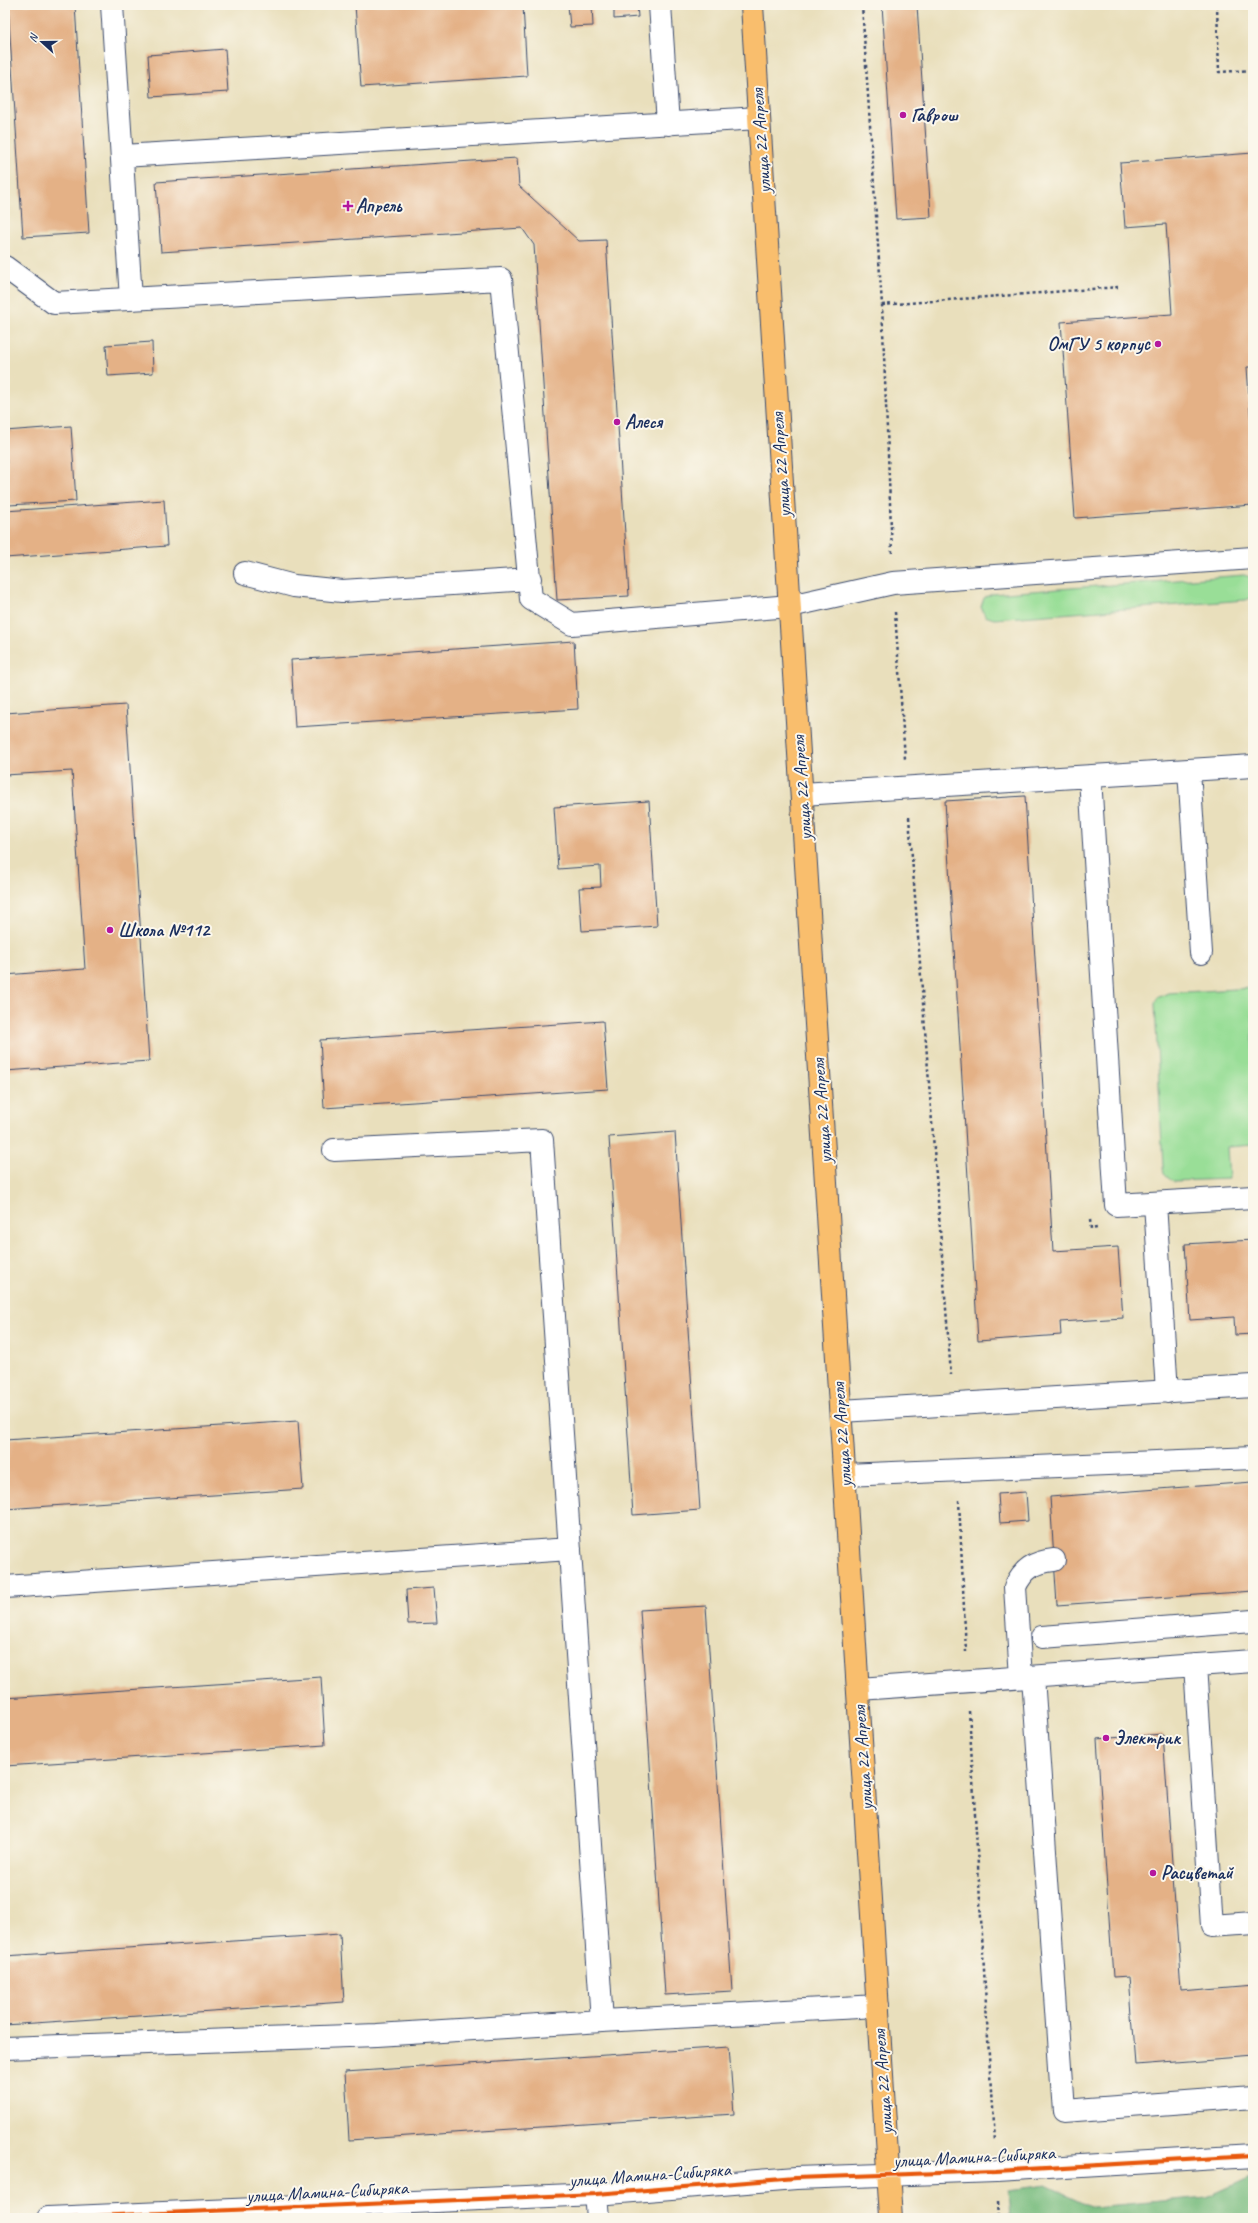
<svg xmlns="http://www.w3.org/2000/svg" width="1258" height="2223" font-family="Caveat,sans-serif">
<rect width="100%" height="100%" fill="#fbf7ec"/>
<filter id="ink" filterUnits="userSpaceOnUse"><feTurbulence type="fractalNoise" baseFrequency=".025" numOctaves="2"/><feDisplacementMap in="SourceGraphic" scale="8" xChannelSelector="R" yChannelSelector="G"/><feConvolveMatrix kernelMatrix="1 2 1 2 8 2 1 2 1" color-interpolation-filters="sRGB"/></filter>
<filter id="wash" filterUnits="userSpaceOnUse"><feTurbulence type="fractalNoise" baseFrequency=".012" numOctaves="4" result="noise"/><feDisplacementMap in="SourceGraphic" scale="16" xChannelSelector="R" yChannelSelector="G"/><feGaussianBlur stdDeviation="0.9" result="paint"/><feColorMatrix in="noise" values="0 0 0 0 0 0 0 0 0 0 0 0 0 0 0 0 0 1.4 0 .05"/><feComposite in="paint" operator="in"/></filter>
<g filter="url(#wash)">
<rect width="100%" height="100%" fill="#e9dfbc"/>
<path fill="#99de97" stroke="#5a867a" d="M1244,575l9,3v19l-7,3 -252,19 -9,-3 -4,-9 3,-9 8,-4z
M1253,988v157l-26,2 2,32 -56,2 -9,-8 -1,-6 -8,-163 2,-6 11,-5z"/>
<path fill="#7abd80" stroke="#4a766f" d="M1251,2177l2,1v40h-242l-2,-28 37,-5 47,22 114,-10z"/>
<g id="blocks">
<path fill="#e4b186" d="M8,5h67l14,228 -66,4z
M355,5h168l4,71 -166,11z
M568,5h24l1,21 -23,1z
M614,5h23l1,12 -24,2z
M882,5h35l14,212 -35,2z
M225,49l3,43 -77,5 -3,-42z
M1253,153v214h-6l6,89v49l-178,13 -14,-196 111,-8 -6,-90 -41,3 -5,-64z
M517,158l2,28 60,55 27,-1 23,356 -72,4 -23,-355 -12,-17 -361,24 -5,-70z
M152,342l1,31 -45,3 -2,-31z
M71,426l5,75 -67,4 -4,-74z
M164,500l3,46 -162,12v-47z
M574,641l4,68 -283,18 -4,-67z
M126,705l23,356 -144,10v-96l80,-6 -13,-198 -67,4v-62z
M1025,796l28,455 65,-4 5,71 -63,4 1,13 -83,6 -33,-540z
M649,801l8,125 -75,5 -3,-43 22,-1 -1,-21 -42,3 -4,-62z
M603,1021l5,68 -284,19 -4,-68z
M675,1132l25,378 -67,5 -24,-378z
M1253,1240v94l-18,1 -1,-18 -44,3 -5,-76z
M298,1421l5,68 -298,20v-69z
M1253,1482v109l-196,14 -7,-108z
M1026,1492l2,29 -28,2 -2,-29z
M434,1588l3,35 -29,1 -2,-34z
M706,1606l26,385 -67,4 -25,-385z
M321,1677l4,68 -320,21v-68z
M1163,1734l18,256 72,-6v72l-117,9 -7,-89 -16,1 -16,-238z
M340,1934l4,68 -339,23v-69z
M729,2047l5,67 -385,26 -4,-68z"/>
</g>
</g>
<g filter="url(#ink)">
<use href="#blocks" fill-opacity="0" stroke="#3a496c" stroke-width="1"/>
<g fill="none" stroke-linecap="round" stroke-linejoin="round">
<g stroke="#3a496c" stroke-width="24">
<path id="minor" d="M112,5l19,294
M660,5l8,119
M122,156l637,-38
M5,267l49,36 447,-24 30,320 41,25 218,-18 103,-23 360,-25
M245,573l49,13 48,5 188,-12
M1189,770l12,183
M1090,777l26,428 137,-8
M802,794l451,-28
M334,1150l208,-10 60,881 276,-15
M1155,1203l12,189
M841,1411l412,-25
M845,1475l408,-17
M5,1587l565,-38
M1042,1637l211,-16
M1195,1665l17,261 41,-3
M1021,1677l-6,-90c8,-18 19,-25 39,-27
M1033,1677l30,434 190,-14
M859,1689l394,-28
M5,2048l372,-13 225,-14
M596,2194l2,24
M48,2218l548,-24 200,-16 200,-7 257,-15"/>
</g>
<g stroke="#3a496c" stroke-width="24">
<path id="major" d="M752,5l139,2213"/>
</g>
<path stroke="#3a496c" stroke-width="2.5" stroke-dasharray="3 3" stroke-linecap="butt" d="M862,5l20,300 10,248
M1217,5l2,67 34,-2
M882,305l236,-18
M895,612l10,147
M909,817l42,558
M1090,1220l1,9 6,-1
M959,1500l7,152
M969,1711l25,431
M998,2201l1,17"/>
<use href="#minor" stroke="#fff" stroke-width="22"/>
<use href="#major" stroke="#f9be6d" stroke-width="22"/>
<g stroke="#fbf7ec" stroke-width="6">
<path id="cycleway" d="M48,2218l548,-24 200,-16 200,-7 257,-15"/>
</g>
<use href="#cycleway" stroke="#e8590c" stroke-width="4"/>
</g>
</g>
<g fill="#b5179e" stroke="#fbf7ec" stroke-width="1.5">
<circle cx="903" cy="115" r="4"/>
<path d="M346 200h4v4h4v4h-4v4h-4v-4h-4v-4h4z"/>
<circle cx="1158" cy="344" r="4"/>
<circle cx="617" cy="422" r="4"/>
<circle cx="110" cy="930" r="4"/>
<circle cx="1106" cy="1738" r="4"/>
<circle cx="1153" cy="1873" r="4"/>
</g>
<g text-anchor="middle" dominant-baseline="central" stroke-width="4" stroke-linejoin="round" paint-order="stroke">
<g font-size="19" font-weight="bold" fill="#1b2f5e" stroke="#fbf7ec" text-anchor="start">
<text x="911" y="115">Гаврош</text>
<text x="356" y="206">Апрель</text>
<text x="1150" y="344" text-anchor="end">ОмГУ 5 корпус</text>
<text x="625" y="422">Алеся</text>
<text x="118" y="930">Школа №112</text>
<text x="1114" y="1738">Электрик</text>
<text x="1161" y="1873">Расцветай</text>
</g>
<g font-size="19" fill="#1b2f5e" stroke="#fbf7ec">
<text transform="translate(761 141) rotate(-94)">улица 22 Апреля</text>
<text transform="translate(781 465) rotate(-94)">улица 22 Апреля</text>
<text transform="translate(802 788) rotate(-94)">улица 22 Апреля</text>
<text transform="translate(822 1111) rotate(-94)">улица 22 Апреля</text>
<text transform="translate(842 1435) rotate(-94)">улица 22 Апреля</text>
<text transform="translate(863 1758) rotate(-94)">улица 22 Апреля</text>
<text transform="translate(883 2082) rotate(-94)">улица 22 Апреля</text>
<text transform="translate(974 2157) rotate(-3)">улица Мамина-Сибиряка</text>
<text transform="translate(650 2175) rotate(-4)">улица Мамина-Сибиряка</text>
<text transform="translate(327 2192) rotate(-3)">улица Мамина-Сибиряка</text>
</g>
</g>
<rect width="1258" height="2223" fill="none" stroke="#fbf7ec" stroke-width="20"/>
<g transform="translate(42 42) rotate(291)" stroke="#fbf7ec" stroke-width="3" paint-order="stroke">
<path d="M0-3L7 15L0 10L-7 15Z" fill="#1b2f5e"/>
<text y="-6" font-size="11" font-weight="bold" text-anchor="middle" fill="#1b2f5e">N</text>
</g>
</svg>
